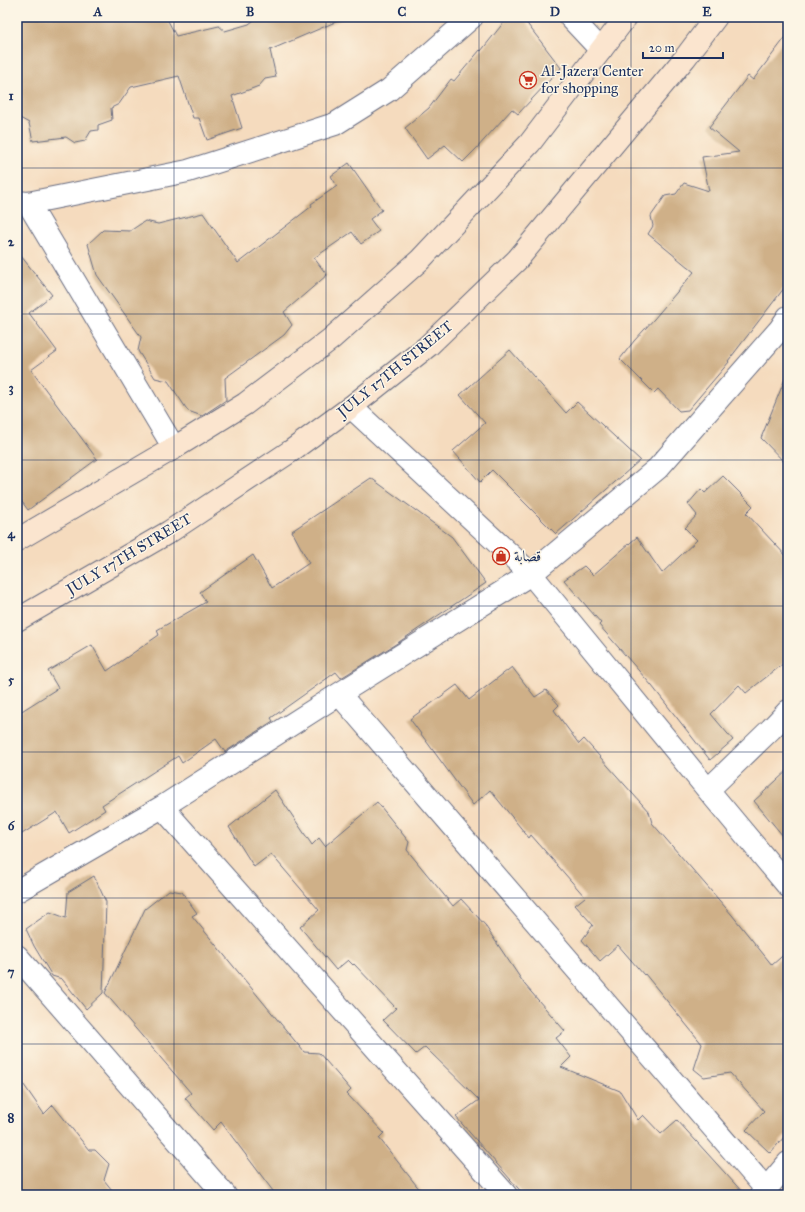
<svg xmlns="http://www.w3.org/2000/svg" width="805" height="1212" font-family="'IM FELL Great Primer',Amiri,serif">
<rect width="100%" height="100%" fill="#fcf5e5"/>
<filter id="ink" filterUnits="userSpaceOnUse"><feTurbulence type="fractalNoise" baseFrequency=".025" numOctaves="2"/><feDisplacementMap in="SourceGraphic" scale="8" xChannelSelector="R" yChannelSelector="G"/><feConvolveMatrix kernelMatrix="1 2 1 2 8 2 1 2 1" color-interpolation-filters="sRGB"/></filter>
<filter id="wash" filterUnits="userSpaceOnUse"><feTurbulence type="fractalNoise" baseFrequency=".012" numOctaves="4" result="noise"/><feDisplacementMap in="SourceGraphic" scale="16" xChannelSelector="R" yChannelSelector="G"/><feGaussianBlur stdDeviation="0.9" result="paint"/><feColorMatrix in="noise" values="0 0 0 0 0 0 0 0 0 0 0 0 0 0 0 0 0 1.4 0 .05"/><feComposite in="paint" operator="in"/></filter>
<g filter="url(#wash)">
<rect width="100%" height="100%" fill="#f5dbbe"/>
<g id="blocks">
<path fill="#cfb088" d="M17,17h149l10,19 43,-10 6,5 24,-7 9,-7h89l-77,33 6,27 -11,2 -6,7 -27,10 10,32 -35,12 -8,-22h-6l-14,-42 -48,11 -12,17 -8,4 1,12 -14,5v5l-7,1 -6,10 -10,2 -9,-6 -33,4 -4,-18 -9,-5 -3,-22z
M508,17h14l39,51 -43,46 -6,-5 -36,40 -13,13 -18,-17 -18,14 -22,-31 24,-20 22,-29 3,2 26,-31 1,1z
M788,34v249l-60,78 1,1 -41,48 -9,1 -21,-22 -4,4 -34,-34 14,-18 20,-22 40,-47 -46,-38 5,-8 -2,-10 14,-20 11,-2 8,-11 25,8 -7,-34 37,-5 -30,-25 39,-51 5,4z
M349,163l33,47 -12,9 9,12 -18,13 -9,-12 -38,26 13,17 -43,37 8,13 -8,10 -59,43 1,22 -24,16 -14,-5 -20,-30 -13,-3 -17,-27 3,-14 -44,-62 -9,-31 15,-14 27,1 15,-10 13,3 45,-11 35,50 74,-57 -1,-2 26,-18 -6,-10z
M17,251l35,44 -23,18 28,38 -26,19 66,89 -69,51 -11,-15z
M510,350l56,63 11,-11 63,58 -84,74 -64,-64 -12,12 -27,-31 32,-28 -25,-28z
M787,374h1v92l-27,-28z
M723,476l30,30 -7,7 42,45v102l-42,33 -7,-8 -28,29 22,26 -23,20 -58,-74 -53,-61 2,-2 -37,-43 20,-14 9,9 44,-38 25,36 35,-33 -12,-12 12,-13 -9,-11 13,-15 4,4z
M371,478l81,59 34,46 -87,59 -58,36 -5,-6 -65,46 2,3 -48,31 -9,-13 -34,24 -4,-7 -76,49 3,5 -36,23 -12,-21 -40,25v-123l41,-26 -10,-17 44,-26 15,26 52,-36 -2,-5 49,-28 -6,-10 53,-37 19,33 37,-25 -17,-32z
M512,667l23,30 11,-7 13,15 -5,5 25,34 5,-5 65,73 3,11 80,92 40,50 16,-14v186l-2,-2 -16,18 -24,-23 18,-19 -34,-38 -26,4 -10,-8 8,-25 -57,-70 -1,1 -26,-30 -18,16 -18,-21 11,-15 -18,-20 10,-8 -54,-62 -2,3 -39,-48 -17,15 -63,-86 47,-34 12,15z
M788,770v72l-34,-41z
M275,790l37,55 7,-7 6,8 52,-44 32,40 -2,8 46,56 8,-7 25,27v1l39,58 40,46 -9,7 15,19 -10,10 59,24 18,29 5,-5 18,19 16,-14 68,75h-221l-68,-78 23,-17 -54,-53 -9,7 -33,-34 13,-12 -42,-44 -1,1 -5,-5 -12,10 -36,-43 19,-17 -48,-56 -17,13 -25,-40z
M94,876l12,26 -3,91 -17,16 -24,-30 -10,-3 -18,-30 -8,-17 24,-17 16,6 2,-26z
M169,890l13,2 15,21 -5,3 112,136 15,1 32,37 -4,4 37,39 -5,5 45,57h-148l-55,-73 -8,8 -28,-32 6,-5 -86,-100 40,-84z
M17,1075l27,39 9,-9 36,45h6l14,14 -5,16 12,15h-99z"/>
</g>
</g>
<g filter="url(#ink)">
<use href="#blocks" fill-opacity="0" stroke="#676b80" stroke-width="1"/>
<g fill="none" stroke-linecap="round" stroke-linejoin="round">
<g stroke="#676b80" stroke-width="24">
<path id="street" d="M570,17l31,33
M17,202l11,1 160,-32 147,-47 54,-34 83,-73
M28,203l146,245
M351,407l180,167 177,216 80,96
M339,694l427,495
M708,790l63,-61 17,-18
M162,807l344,388
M17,891l145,-84 177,-113 192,-120 127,-106 122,-139 8,-12
M17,956l208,239
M761,1195l27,-32"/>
</g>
<g stroke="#676b80" stroke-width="24">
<path id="secondary" d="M17,540l157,-92 71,-44 86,-65 89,-79 110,-117 96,-126
M17,620l152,-88 122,-81 60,-44 77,-61 89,-86 168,-202 31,-41"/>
</g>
<use href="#street" stroke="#fff" stroke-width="22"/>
<use href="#secondary" stroke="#fbe5cf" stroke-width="22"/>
</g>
</g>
<path fill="none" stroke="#1b2f5e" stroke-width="1" stroke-opacity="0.55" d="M174,17v1178M326,17v1178M479,17v1178M631,17v1178M17,168h771M17,314h771M17,460h771M17,606h771M17,752h771M17,898h771M17,1044h771"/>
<defs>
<g id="supermarket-ring" transform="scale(0.9)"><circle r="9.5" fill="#fcf5e5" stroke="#c8321e" stroke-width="1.5"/><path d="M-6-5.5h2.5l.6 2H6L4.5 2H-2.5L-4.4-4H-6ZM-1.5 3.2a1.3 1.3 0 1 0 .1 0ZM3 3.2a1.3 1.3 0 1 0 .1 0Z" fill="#c8321e"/></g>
<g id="shop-ring" transform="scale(0.9)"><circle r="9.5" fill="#fcf5e5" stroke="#c8321e" stroke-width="1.5"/><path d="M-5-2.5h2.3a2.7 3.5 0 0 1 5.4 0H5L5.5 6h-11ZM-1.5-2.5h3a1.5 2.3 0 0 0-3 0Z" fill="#c8321e"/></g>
</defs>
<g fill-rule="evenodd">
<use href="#supermarket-ring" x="528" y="80"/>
<use href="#shop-ring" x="501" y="556"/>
</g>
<g text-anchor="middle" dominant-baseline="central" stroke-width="3" stroke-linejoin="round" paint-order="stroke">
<g font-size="15" fill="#1b2f5e" stroke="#fcf5e5" text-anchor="start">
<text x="541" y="71">Al-Jazera Center<tspan x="541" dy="17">for shopping</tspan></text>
<text x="514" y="556">قصابة</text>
</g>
<g font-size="15" fill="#1b2f5e" stroke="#fcf5e5">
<text transform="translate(395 369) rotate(-39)">JULY 17TH STREET</text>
<text transform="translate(129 554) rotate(-31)">JULY 17TH STREET</text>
</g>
</g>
<rect width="805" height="1212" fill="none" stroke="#fcf5e5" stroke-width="44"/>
<path d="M643 52v6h80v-6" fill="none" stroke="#1b2f5e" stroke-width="2"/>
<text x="649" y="52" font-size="12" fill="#1b2f5e" stroke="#fcf5e5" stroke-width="3" paint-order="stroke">20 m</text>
<rect x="22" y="22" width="761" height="1168" fill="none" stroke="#1b2f5e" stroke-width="1.5"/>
<g font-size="13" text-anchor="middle" font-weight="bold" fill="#1b2f5e">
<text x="98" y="16">A</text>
<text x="250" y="16">B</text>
<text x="402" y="16">C</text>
<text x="555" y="16">D</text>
<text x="707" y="16">E</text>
<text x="11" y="100">1</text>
<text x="11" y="246">2</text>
<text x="11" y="392">3</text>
<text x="11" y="538">4</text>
<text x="11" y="684">5</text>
<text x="11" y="830">6</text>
<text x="11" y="976">7</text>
<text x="11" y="1122">8</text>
</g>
</svg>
